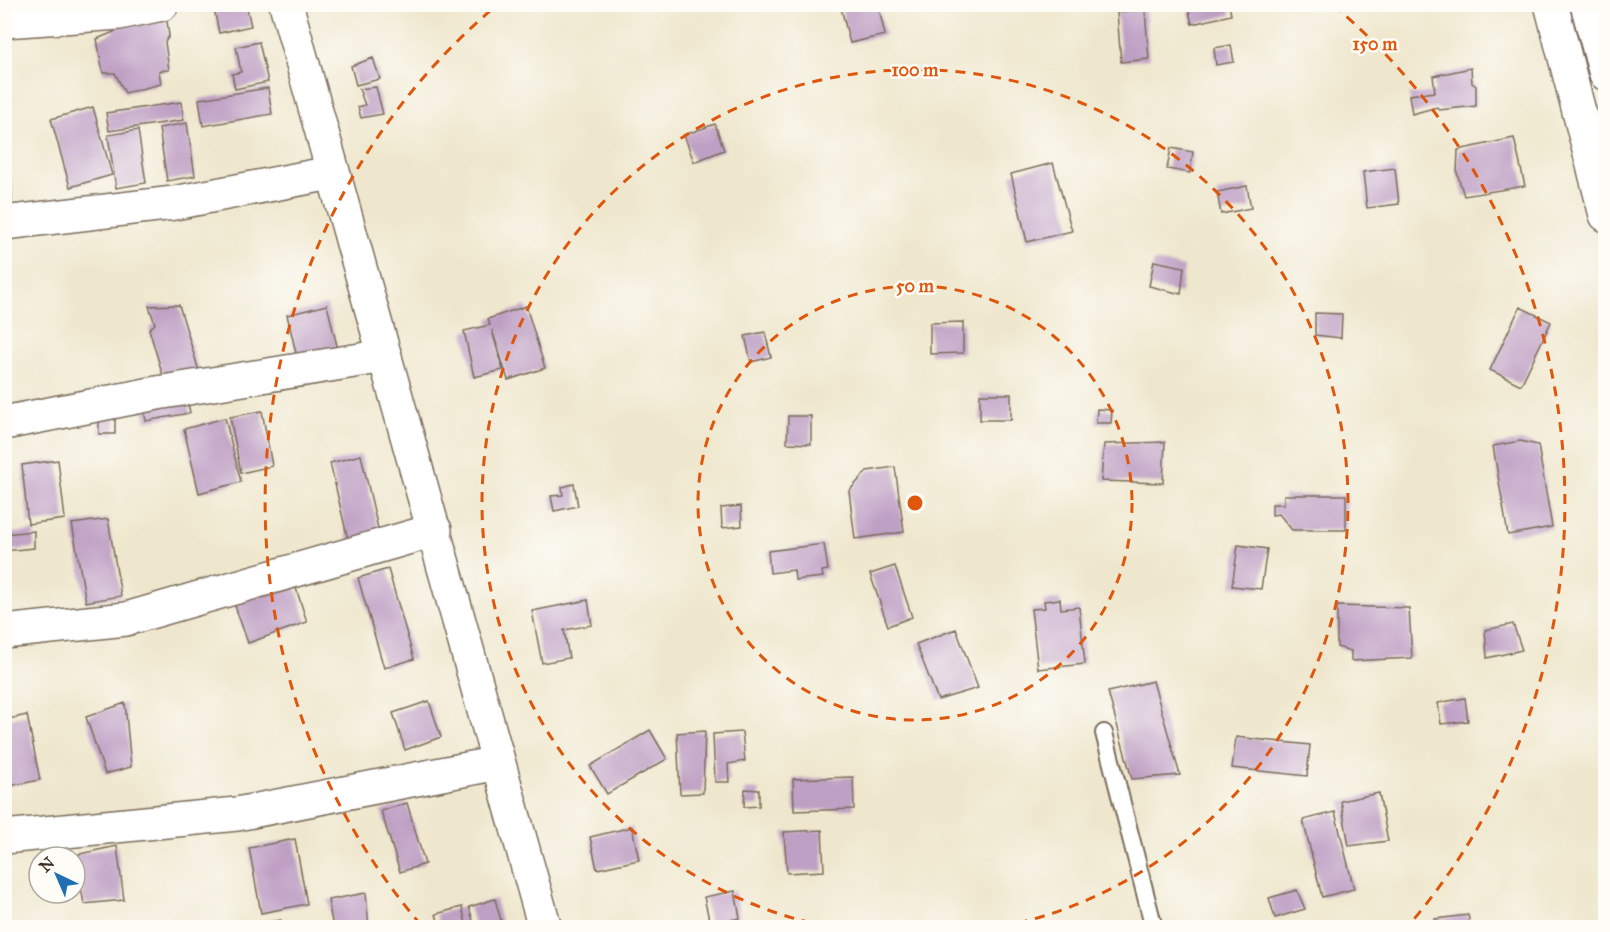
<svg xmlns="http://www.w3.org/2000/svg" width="1610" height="932" font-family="'IM FELL Great Primer',serif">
<rect width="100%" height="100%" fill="#fdfcf7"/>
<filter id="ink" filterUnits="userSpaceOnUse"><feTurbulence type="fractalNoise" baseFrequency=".0167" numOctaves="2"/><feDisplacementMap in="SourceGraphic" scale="12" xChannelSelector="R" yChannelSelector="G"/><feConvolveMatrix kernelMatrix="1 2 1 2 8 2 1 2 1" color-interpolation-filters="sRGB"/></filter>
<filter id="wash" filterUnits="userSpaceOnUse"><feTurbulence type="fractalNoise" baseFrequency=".008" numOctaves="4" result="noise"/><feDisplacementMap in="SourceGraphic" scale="24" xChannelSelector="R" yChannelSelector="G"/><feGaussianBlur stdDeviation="1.35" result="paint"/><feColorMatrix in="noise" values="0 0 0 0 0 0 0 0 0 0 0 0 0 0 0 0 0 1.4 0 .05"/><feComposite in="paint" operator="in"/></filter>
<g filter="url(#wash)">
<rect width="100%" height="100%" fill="#efe7cd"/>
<g id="blocks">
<path fill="#bfa0c5" d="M213,4h33l5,22 -32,7z
M840,4h38l7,31 -35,8z
M1187,4h42l2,11 -39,9z
M1145,10l4,49 -28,3 -4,-50z
M114,21l16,4 37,-4 2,15 -4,6 4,28 -10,1 2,13 -36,9 -10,-20h-12l-6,-34 17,-7z
M259,42l9,40 -33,7 -3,-15 9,-2 -5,-25z
M1231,45l3,17 -18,3 -2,-17z
M373,58l7,21 -24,6 -5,-19z
M1471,68l1,15 4,3v20l-37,4 -2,-3 -25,7 -3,-19 26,-3 -2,-16z
M376,87l7,27 -22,4 -3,-11 7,-2 -6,-16z
M268,88l4,26 -69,12 -4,-27z
M181,102l3,18 -75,11 -3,-18z
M93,107l19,68 -42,12 -19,-68z
M187,123l8,53 -28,5 -8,-53z
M715,124l9,26 -30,12 -10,-27z
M138,130l8,53 -30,5 -8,-53z
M1514,138l11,48 -61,10 -7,-23 1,-23z
M1171,148l22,4 -3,21 -23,-4z
M1053,163l19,68 -45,11 -16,-68z
M1395,168l4,36 -32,4 -4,-36z
M11,179l1,21h-8v-20z
M1247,186l4,22 -30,6 -4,-22z
M1154,261l30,6 -3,27 -32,-8z
M179,305l20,66 -36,5 -14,-47 6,-5 -6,-18z
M327,305l10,41 -40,11 -10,-42z
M526,306l19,62 -37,12 -16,-50 11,40 -29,7 -10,-46 26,-6 -2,-6z
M1520,307l31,15 -30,63 -31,-15z
M1315,313l27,1 -1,24 -26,-3z
M963,322v31l-33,1v-31z
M765,332l6,25 -20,5 -6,-26z
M186,392l4,21 -44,8 -4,-21z
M980,394h31v26h-31z
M1097,409l15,1 -1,13h-15z
M262,411l10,55 -31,7 -11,-56z
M788,416h23v28l-24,-1z
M115,417v17h-16v-16z
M225,418l16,64 -42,11 -15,-64z
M1520,441l18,4 14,82 -44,8 -15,-89z
M1165,442l-2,41 -62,-2 3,-37z
M361,455l19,82 -31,7 -19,-81z
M58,460l7,59 -37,5 -6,-59z
M895,467l9,65 -49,7 -6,-48 18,-20z
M574,484l4,22 -24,5 -3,-15 12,-1 -1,-8z
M1284,495h62v35h-54l-13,-16 -7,1v-11h12z
M741,506l1,20 -20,2 -1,-20z
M108,519l13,77 -35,6 -14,-78z
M34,531v17l-30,3v-17z
M824,544l4,26 -6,1 1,6 -28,3 -1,-10 -24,3 -2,-22z
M1238,545l29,4 -6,40 -29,-3z
M895,566l17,51 -24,9 -18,-52z
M388,569l26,90 -30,9 -26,-90z
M294,582l13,40 -59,21 -14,-40z
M1060,599l1,10 18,-2 6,57 -47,5 -7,-60 14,-1 -1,-7z
M588,600l4,25 -28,5 5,28 -27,5 -10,-52z
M1337,606l72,2 3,50 -61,3v-10l-14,-4z
M1513,624l9,26 -35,8 -2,-28z
M956,629l22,59 -40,12 -22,-56z
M1153,681l27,94 -48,4 -24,-87z
M1465,698l3,23 -27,3 -3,-21z
M429,701l12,36 -36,13 -12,-37z
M125,703l6,64 -26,7 -19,-57z
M27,715l13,65 -36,7v-67z
M650,730l17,29 -60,35 -17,-28z
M705,731l-2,62 -23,1 -3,-61z
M742,732l3,29 -17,3 1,18h-14l-2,-48z
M1236,737l74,8 -3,31 -75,-8z
M853,777l1,32 -60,2 -1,-32z
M745,789l14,1v16l-15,1z
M1379,793l9,48 -39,5 -8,-45z
M407,803l18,61 -25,8 -19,-61z
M1335,812l19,77 -32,8 -19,-77z
M632,827l7,33 -42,9 -7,-32z
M822,830l2,41 -37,2 -3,-41z
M295,839l12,65 -46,9 -12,-65z
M117,846l7,54 -40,4 -9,-49z
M1297,890l8,19 -30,9 -6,-20z
M735,891l5,27 -30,6 -6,-27z
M366,893l3,35h-36l-5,-28z
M495,899l8,29h-28l-6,-21z
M462,907l5,21h-27l-4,-14z
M1468,915l3,13h-34l-2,-9z
M281,920l1,8h-34v-3z"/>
</g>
</g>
<g filter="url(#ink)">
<use href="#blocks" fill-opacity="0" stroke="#7a6c5b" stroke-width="1.5"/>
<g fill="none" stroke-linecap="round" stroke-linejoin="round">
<g stroke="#7a6c5b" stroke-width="20">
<path id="service" d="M1104,733l50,195"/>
</g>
<g stroke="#7a6c5b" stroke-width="36">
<path id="minor" d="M1551,4l55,211
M1587,4l19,70
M4,21l115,-8 43,-9
M4,223l170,-20 157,-30
M4,423l153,-30 228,-37
M4,632l122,-13 309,-89
M4,837l233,-23 261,-51"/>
</g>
<g stroke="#7a6c5b" stroke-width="36">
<path id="trunk" d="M286,4l259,924"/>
</g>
<use href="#service" stroke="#fff" stroke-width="16"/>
<use href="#minor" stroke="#fff" stroke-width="33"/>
<use href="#trunk" stroke="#fff" stroke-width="33"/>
</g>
</g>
<g fill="none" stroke="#df570d" stroke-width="3" stroke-dasharray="10 8">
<circle cx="915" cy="503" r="217"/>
<path d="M829 927A433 433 0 1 1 1001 927"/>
<path d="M421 925A650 650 0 0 1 497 5M1333 5A650 650 0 0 1 1409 925"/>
</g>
<circle cx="915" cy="503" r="9" fill="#df570d" stroke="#fdfcf7" stroke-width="3"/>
<g font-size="18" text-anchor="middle" font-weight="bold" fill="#df570d" stroke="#fdfcf7" stroke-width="5" stroke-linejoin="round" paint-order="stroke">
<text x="1375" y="50">150 m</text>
<text x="915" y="76">100 m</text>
<text x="915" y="292">50 m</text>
</g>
<rect width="1610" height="932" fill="none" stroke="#fdfcf7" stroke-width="24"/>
<g transform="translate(57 875) rotate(316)"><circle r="28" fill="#fdfcf7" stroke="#afa8a0" stroke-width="1.5"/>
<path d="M0-4.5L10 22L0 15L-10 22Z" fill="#1f6fb2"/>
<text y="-9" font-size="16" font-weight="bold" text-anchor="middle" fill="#3b2a1e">N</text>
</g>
</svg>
